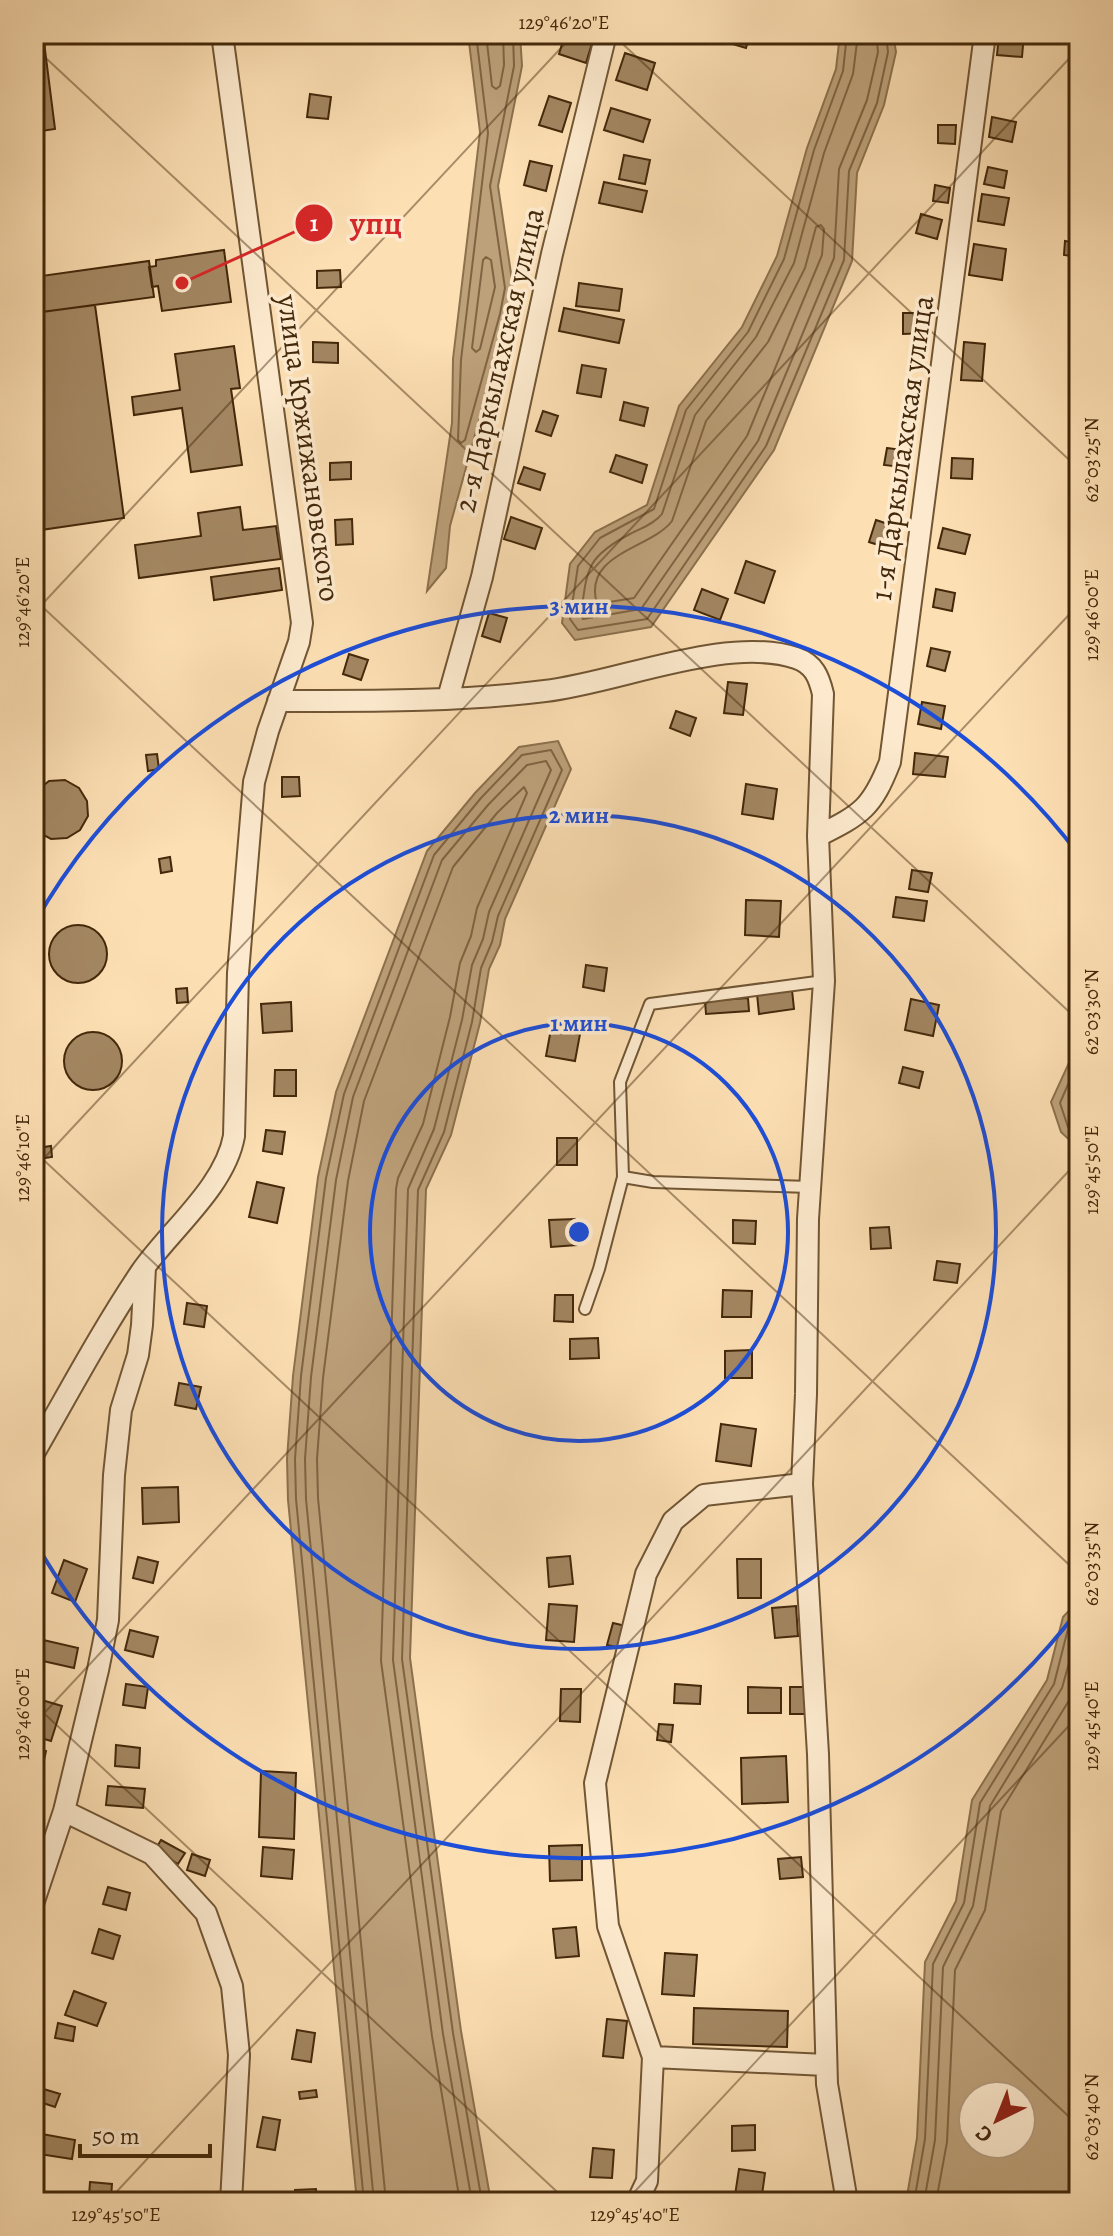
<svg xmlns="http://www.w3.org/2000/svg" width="1113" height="2236" font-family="Alegreya,serif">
<rect width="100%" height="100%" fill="#fcdfb3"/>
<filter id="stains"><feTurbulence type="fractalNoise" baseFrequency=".0025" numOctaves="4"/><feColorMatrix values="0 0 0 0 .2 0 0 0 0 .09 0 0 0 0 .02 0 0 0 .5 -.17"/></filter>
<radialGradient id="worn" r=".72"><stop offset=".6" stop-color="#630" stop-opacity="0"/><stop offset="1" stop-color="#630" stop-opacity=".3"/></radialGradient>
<path fill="#bda17a" stroke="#8c714d" stroke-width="2" fill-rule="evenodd" d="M468,34h52l2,32 -24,120 15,101 -5,28 -58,211 -4,42 -19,23 25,-168 1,-64 27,-227z
M840,34h53l3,18 -12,53 -27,68 -5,88 -78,189 -123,177 -76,13 -13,-17 8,-59 25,-32 52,-27 32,-99 63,-79 35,-71 30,-108 29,-79z
M558,741l13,28 -66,150 -5,26 -11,24 -9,54 -29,112 -25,54 -16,469 51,373 30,171h-134l-69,-702 -1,-41 6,-83 25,-199 18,-85 91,-241 48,-58 44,-46z
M1079,1041v108l-18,-17 -10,-30z
M1079,1600v587l-18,15h-155l11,-64 8,-176 31,-61 16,-101 75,-120 16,-63zM1021,2096v48h-48v-48z"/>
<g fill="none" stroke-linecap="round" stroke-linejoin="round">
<path stroke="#806442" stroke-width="2" d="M476,34l12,99 -27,227 -3,80 3,3 4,-3 35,-126 5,-26 -15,-102 24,-120 -1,-32
M486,34l6,52 4,3 4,-3 4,-21 -1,-31
M847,34l-4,37 -29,79 -30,109 -36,73 -62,78 -32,99 -54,29 -22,28 -8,53 8,11 69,-11 119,-173 78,-186 5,-89 28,-68 11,-51 -2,-18
M858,34l-5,40 -29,79 -30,110 -38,74 -61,78 -33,99c-8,10 -21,14 -32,20 -44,23 -43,35 -49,81l2,4 58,-10 117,-168 76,-183 5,-89 28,-69 11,-48 -2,-18
M821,225l3,4 -2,26 -75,181 -113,162 -37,6c-15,-51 54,-55 75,-83l34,-100 62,-79 37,-74 11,-41z
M486,257l5,3 4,27 -15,62 -4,3 -4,-4 11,-88z
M1079,1059l-19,44 8,24 11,11
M364,2202l-68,-703 -1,-40 6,-83 25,-198 18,-84 90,-239 47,-57 41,-43 29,-5 11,20 -64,146 -6,26 -11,26 -9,54 -28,110 -26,58 -16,469 51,374 29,169
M374,2202l-68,-703 -1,-40 6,-82 25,-197 17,-83 89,-237 46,-55 39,-40 19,-4 5,9 -62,142 -6,27 -11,26 -10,55 -28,109 -26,60 -15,471 50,374 29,168
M386,2202l-68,-704 -1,-39 6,-81 25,-197 16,-80 89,-234 44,-54 27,-26 3,6 -50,115 -6,28 -11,27 -10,54 -27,107 -25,54 -2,11 -15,472 51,375 28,166
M914,2202l11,-63 8,-175 31,-61 16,-100 74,-119 16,-63 9,-9
M924,2202l11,-62 8,-173 30,-61 17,-100 72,-118 17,-61
M936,2202l11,-60 8,-172 30,-60 16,-99 72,-117 6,-21"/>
</g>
<path fill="#a38762" stroke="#43280a" stroke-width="2" d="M34,34h9l12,95 -21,3z
M565,34h11l17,6 -7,23 -27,-9z
M717,34h33l-4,14 -30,-9z
M999,34h25l-2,23 -25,-2z
M625,53l30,10 -8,27 -31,-10z
M310,94l21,3 -3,22 -21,-2z
M549,96l22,7 -9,29 -23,-7z
M611,108l39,12 -7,22 -39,-12z
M992,117l24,5 -4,20 -23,-5z
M938,125h18l-1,19 -17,-1z
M624,155l26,5 -5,24 -26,-5z
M530,161l22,5 -6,25 -22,-6z
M988,167l19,4 -3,17 -20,-4z
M604,182l43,9 -5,21 -43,-9z
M935,185l15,3 -2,15 -15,-2z
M982,194l27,4 -5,27 -26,-4z
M921,214l21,6 -5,19 -21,-6z
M1065,241l14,2v14l-15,-2z
M974,244l32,5 -4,31 -33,-5z
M224,250l7,52 -69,9 -4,-25 -6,1 -3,-20 7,-1v-6z
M149,261l5,36 -120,16v-36z
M340,270l1,17 -24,1v-17z
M579,283l43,6 -3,22 -43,-5z
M95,305l29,213 -90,13v-218z
M564,308l60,12 -5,23 -60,-12z
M903,313h27v20l-27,1z
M313,342l25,1v20l-25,-1z
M964,342l21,2 -3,37 -21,-1z
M234,346l6,42 -9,1 11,76 -51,7 -9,-64 -48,7 -2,-18 48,-7 -5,-36z
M582,365l24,4 -5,28 -24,-4z
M624,402l24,6 -4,18 -24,-6z
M543,411l15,5 -7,20 -15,-5z
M887,448l16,2 -2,17 -17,-2z
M616,455l31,10 -5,18 -32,-11z
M952,458l21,1 -1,20 -21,-1z
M351,462v17l-21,1v-17z
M524,467l21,7 -5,16 -22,-7z
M240,507l3,23 33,-4 5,33 -142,19 -4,-33 66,-9 -3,-23z
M511,517l31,11 -7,21 -31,-10z
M352,519l1,25 -17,1 -1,-25z
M876,520l21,7 -6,22 -22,-7z
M943,528l27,7 -5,19 -27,-6z
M746,561l29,10 -11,32 -29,-10z
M279,568l3,22 -68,10 -3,-23z
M702,589l26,10 -8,21 -26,-10z
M936,589l19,4 -3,18 -19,-4z
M489,613l18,5 -7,24 -18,-6z
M931,648l19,4 -5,19 -18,-5z
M349,654l19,6 -7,20 -18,-6z
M728,682l19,2 -4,31 -19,-2z
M922,702l23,4 -4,23 -23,-5z
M676,711l20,7 -6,18 -20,-8z
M915,753l33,4 -3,20 -32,-3z
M157,754l2,15 -11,2 -2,-16z
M282,777h17l1,19 -18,1z
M65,780l14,8 8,13 1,15 -8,14 -13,8 -16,1 -13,-7 -4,-6v-33l15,-12z
M746,784l31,5 -4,30 -31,-5z
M170,857l2,14 -11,2 -2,-14z
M912,870l20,3 -4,19 -19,-3z
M896,897l31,4 -3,20 -31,-4z
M746,900l35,1 -2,36 -34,-2z
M49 954a29 29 0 1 1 58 0a29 29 0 1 1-58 0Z
M586,965l21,3 -3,23 -21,-4z
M187,988l1,14 -11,1 -1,-14z
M792,990l2,19 -35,5 -2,-20z
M748,998l1,13 -43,3 -1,-13z
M911,999l28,6 -6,31 -28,-6z
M291,1002l1,29 -29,2 -2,-29z
M551,1029l29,5 -5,27 -29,-5z
M64 1061a29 29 0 1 1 58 0a29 29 0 1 1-58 0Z
M903,1067l20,5 -4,16 -20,-5z
M275,1070h21v26h-22z
M266,1130l19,2 -3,22 -19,-3z
M557,1138h20v27h-20z
M51,1146l1,11 -14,2 -1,-11z
M257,1182l27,6 -7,35 -28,-6z
M575,1219l2,26 -26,2 -2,-27z
M733,1220l23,1 -1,23 -22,-1z
M889,1227l2,21 -20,1 -1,-21z
M937,1261l23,3 -3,19 -23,-3z
M723,1290l29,1 -1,26h-29z
M555,1295h18v27l-19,-1z
M187,1303l20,3 -3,21 -20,-3z
M598,1338l1,20 -29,1v-20z
M752,1350v28h-27v-27z
M179,1383l22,4 -5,22 -21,-4z
M721,1424l35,5 -5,37 -35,-5z
M178,1487l1,35 -36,2 -1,-36z
M570,1556l3,28 -24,3 -2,-29z
M138,1557l20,5 -5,21 -20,-5z
M737,1559h24v39h-23z
M64,1560l23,9 -12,33 -23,-9z
M549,1604l28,2 -3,36 -28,-2z
M796,1606l2,30 -23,2 -3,-30z
M613,1623l13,3 -5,22 -14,-3z
M130,1630l28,7 -5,20 -28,-7z
M39,1639l39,9 -4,20 -40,-9z
M126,1684l22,3 -3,21 -22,-3z
M675,1684l26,2 -1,18 -26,-1z
M748,1687l33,1v25h-33z
M790,1687h17l-1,27h-16z
M561,1689h20l-1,33 -20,-1z
M35,1698l27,8 -11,35 -17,-5z
M659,1724l14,1 -2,17 -14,-2z
M116,1745l24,3 -1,20 -24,-2z
M34,1749l12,2 -7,32 -5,-1z
M786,1756l2,46 -46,2 -1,-46z
M261,1771l35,2 -2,66 -35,-2z
M108,1786l37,3 -2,19 -37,-3z
M161,1840l24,13 -7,11 -23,-14z
M582,1845v35l-32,1 -1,-35z
M263,1847l31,3 -2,29 -31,-3z
M192,1854l18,6 -5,16 -18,-6z
M801,1857l2,20 -23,2 -2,-20z
M108,1887l22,6 -4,17 -23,-6z
M576,1927l3,29 -23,2 -3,-29z
M99,1929l21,7 -7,23 -21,-6z
M665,1953l32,2 -3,41 -32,-2z
M74,1991l32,12 -9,23 -32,-11z
M694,2008l94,3 -1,36 -94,-3z
M607,2019l20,2 -4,37 -20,-2z
M58,2023l17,4 -2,14 -18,-3z
M297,2030l18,3 -4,29 -19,-3z
M37,2087l23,7 -5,13 -21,-7z
M316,2090l1,7 -17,2 -1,-7z
M263,2117l17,3 -5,30 -18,-3z
M755,2125v25l-23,1v-25z
M42,2134l33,6 -3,19 -33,-5z
M593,2148l21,2 -2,28 -22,-1z
M739,2169l26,4 -4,29h-27z
M90,2182l22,2 -1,14 -22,-2z
M316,2189l1,13h-21l-1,-12z"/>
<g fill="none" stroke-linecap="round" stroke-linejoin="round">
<g stroke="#715634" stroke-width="14">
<path id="service" d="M623,1177l30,5 157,5
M585,1309l14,-40 24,-92 -3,-95 30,-78 174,-23"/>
</g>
<g stroke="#715634" stroke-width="24">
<path id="minor" d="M448,698l34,-121 70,-323 54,-220
M278,701c89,0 179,1 267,-10 72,-8 181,-56 251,-33 18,6 23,19 27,36l-5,142 6,145 -16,238 -2,175 -4,90 16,270 9,330 20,118
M818,836c44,-22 54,-28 72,-74l95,-728
M34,1453c35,-61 68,-123 107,-181 29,-42 84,-85 93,-136l4,-163 16,-191 14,-51 31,-89 3,-19 -80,-589
M64,1811l88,43 54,59 26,73 7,69 -8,147
M34,1901l30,-90 34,-141 10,-50 6,-145 7,-65 17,-55 4,-30 3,-58
M653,2057l173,8
M637,2202l10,-21 6,-124 -45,-131 -13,-143 51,-209 27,-53 31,-26 98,-11"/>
</g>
<use href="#service" stroke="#fdeace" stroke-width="10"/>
<use href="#minor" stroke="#fdeace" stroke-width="20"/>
</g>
<path fill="none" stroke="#43280a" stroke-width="2" stroke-opacity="0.45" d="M612,34l467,435M34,47l1045,974M34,57l22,-23M34,599l1045,975M34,613l540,-579M34,1151l1045,975M34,1169l1045,-1121M34,1704l534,498M34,1724l1045,-1120M107,2202l972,-1042M625,2202l454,-487"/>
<g fill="none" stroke="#1d4ed8" stroke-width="4">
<circle cx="579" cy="1232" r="209"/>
<circle cx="579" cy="1232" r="417"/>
<path d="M1079 1609A626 626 0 0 1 34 1540M34 924A626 626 0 0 1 1079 855"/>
</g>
<g text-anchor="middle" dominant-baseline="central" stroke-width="7" stroke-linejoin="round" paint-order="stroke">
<g font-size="30" fill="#43280a" stroke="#fdeace">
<text transform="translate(499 360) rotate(-77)">2-я Даркылахская улица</text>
<text transform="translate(309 448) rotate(82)">улица Кржижановского</text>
<text transform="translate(902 448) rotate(-82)">1-я Даркылахская улица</text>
</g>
</g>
<circle cx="579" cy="1232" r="12" fill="#1d4ed8" stroke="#fdeace" stroke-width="4"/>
<g font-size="24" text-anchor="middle" font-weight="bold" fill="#1d4ed8" stroke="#fdeace" stroke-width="7" stroke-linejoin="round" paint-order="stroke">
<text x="579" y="614">3 мин</text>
<text x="579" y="823">2 мин</text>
<text x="579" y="1031">1 мин</text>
</g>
<path fill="none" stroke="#d62828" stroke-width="3" d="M182 283L314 223"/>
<g fill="#d62828" stroke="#fdeace" stroke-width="3">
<circle cx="182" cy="283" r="8"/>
<circle cx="314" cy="223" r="20"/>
</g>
<g font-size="24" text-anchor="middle" font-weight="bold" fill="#fff">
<text x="314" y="231">1</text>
</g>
<g font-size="32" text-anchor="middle" font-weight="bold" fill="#d62828" stroke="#fdeace" stroke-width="7" stroke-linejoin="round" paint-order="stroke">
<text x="376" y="234">упц</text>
</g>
<rect width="1113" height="2236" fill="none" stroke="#fcdfb3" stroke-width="88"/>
<g transform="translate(997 2120) rotate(223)"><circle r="38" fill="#fdeace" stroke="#b39c80" stroke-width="2"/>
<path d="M0-6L14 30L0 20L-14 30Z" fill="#8f2418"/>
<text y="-12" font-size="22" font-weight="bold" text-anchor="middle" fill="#43280a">С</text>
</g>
<path d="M80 2144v12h130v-12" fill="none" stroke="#43280a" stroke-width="4"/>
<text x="92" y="2144" font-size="24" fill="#43280a" stroke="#fdeace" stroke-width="6" paint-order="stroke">50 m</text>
<rect x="44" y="44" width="1025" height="2148" fill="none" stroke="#43280a" stroke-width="3"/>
<g font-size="20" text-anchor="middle" fill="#43280a">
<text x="564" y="29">129°46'20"E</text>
<text transform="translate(1091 460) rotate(-90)" y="7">62°03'25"N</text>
<text transform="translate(22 602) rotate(-90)" y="7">129°46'20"E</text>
<text transform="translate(1091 615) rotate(-90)" y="7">129°46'00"E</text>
<text transform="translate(1091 1012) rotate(-90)" y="7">62°03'30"N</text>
<text transform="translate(22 1158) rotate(-90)" y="7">129°46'10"E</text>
<text transform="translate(1091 1170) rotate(-90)" y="7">129°45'50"E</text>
<text transform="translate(1091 1564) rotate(-90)" y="7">62°03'35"N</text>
<text transform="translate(22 1714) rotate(-90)" y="7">129°46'00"E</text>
<text transform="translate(1091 1726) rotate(-90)" y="7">129°45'40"E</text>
<text transform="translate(1091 2117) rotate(-90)" y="7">62°03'40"N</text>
<text x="116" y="2221">129°45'50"E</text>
<text x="635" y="2221">129°45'40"E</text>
</g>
<rect width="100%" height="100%" filter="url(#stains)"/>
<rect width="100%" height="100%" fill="url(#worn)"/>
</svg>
